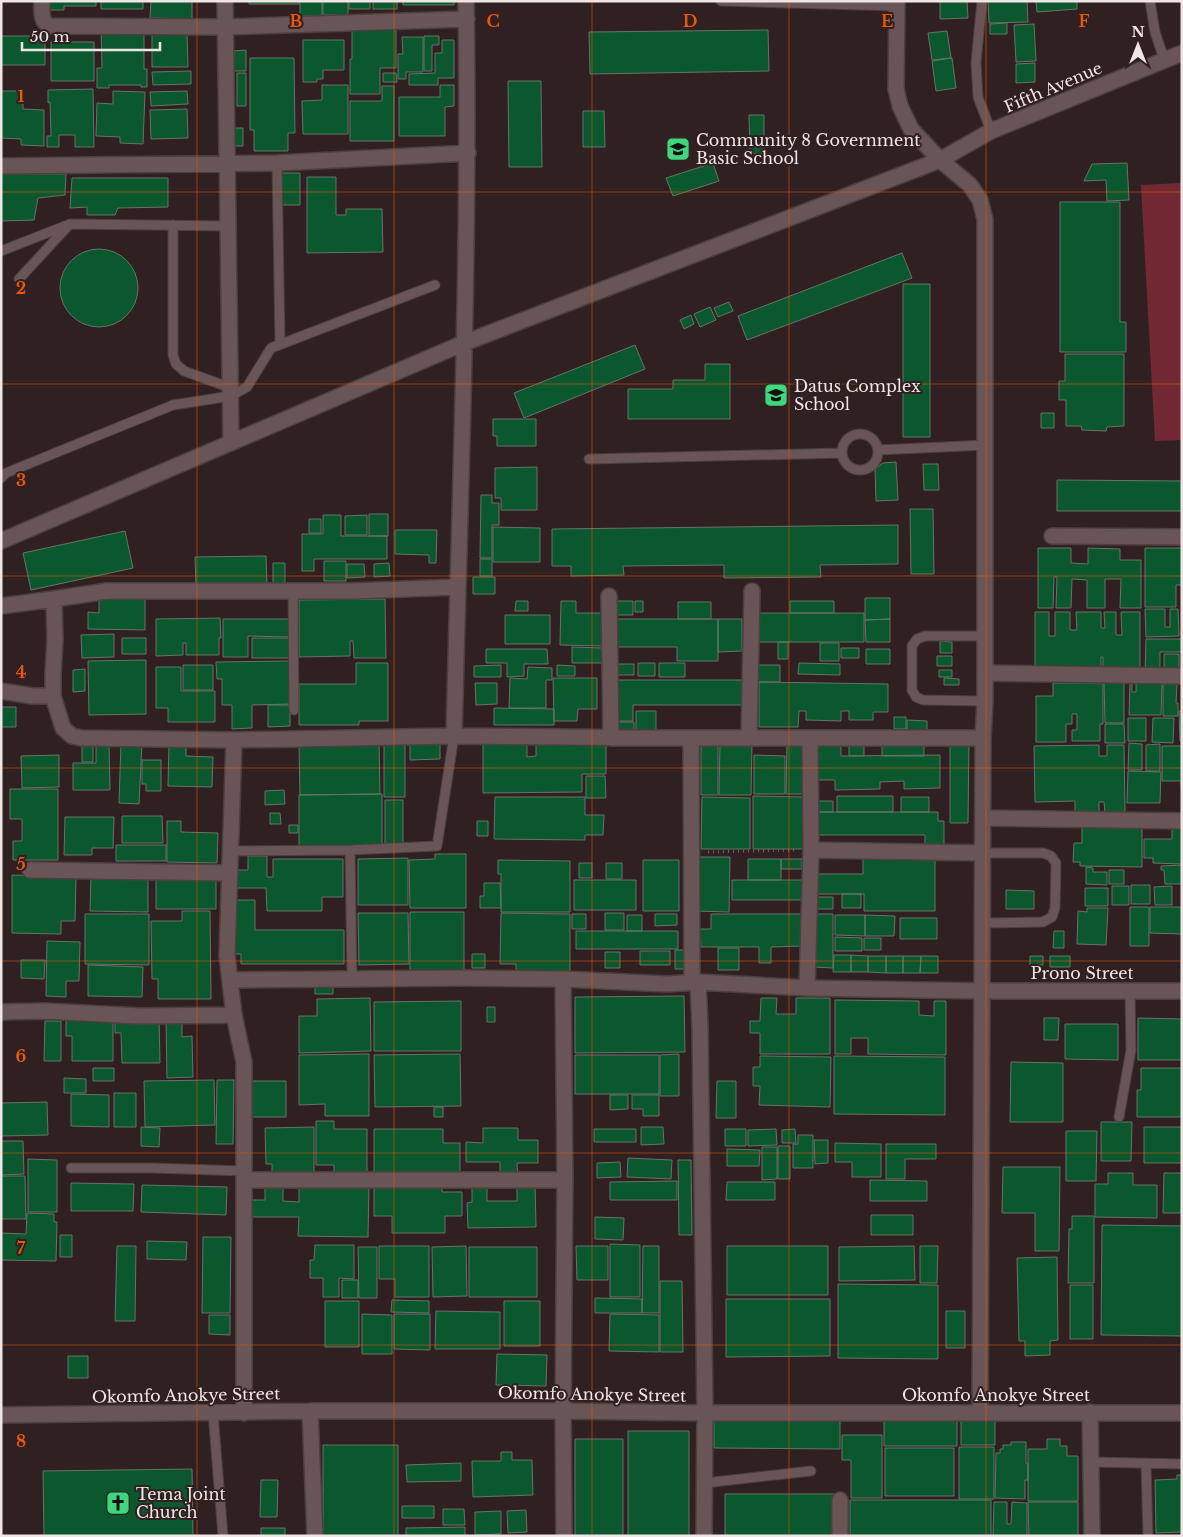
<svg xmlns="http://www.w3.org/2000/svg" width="1183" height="1537" font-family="'Libre Baskerville',serif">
<rect width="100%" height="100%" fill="#312021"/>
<path fill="#732934" d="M1182,183v257l-27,1 -14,-256z"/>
<path fill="#0c582e" stroke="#657468" d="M50,1h46v5h-32v4h-14z
M101,1h42v8h-42z
M151,1h41v18l-42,-1z
M249,1h50v3h-50z
M300,1h22v15h-22z
M323,1h25v14h-25z
M349,1h21v8h-21z
M373,1h24v8h-24z
M403,1h51v4h-51z
M940,1h27l1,17 -28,1z
M988,1h39l1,21 -39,1z
M1036,1h41v8l-40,3z
M1007,23v11h-17v-10z
M1034,24l2,37 -20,1 -2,-37z
M101,27h43v42h3v18h-6v-2h-32v3h-12v-20h5z
M352,28h44v40h-16v26h-30v-35h2z
M768,30l1,41 -179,3 -1,-42z
M947,31l4,27 -19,2 -4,-27z
M187,33l1,34h-36v-33z
M1,36h44v29h-44z
M424,36h15v9h-7v26h-8z
M402,37h21v35h-17v7h-8v-25h5z
M303,40h41v30h-21v9h-6v3h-14z
M442,40h12v38h-16v7h-29v-11l26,-1v-20h7z
M51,42h43v39h-43z
M246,50v21h-12v-20z
M250,58h44l1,75h-7v18h-34v-21h-4z
M952,58l4,30 -20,3 -4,-30z
M1035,63v19l-19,1v-19z
M191,71v13l-38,1 -1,-13z
M237,73h9v33h-9z
M383,73h13l1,9h-14z
M508,81h33l1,86h-33z
M322,85h26v49h-45l-1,-33 20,-1z
M440,85h14v21l-9,1v29h-46v-39h41z
M382,86h12v55h-44v-40h32z
M93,89l1,58h-19v-12h-16v12h-12v-11h4l-1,-34 -2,1v-13z
M1,91h22v18l21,1v36l-23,-1v-6l-20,-1z
M113,91l32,1 -2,52 -23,-1v-6l-24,-1 1,-33 16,1z
M187,91l1,13 -37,2 -1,-14z
M187,109l1,29 -37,1 -1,-29z
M583,111h21l1,36h-22z
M749,115h15v39h-14z
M234,128h9v18h-9z
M713,163l6,18 -46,15 -7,-18z
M1127,163l2,37 -22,1 -1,-21 -22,1 8,-17z
M280,173h20v32h-20z
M1,174h65l-1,21 -27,3 -4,22 -33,1z
M307,177h29v38h10v-6h36l1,43 -76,1z
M72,178h96v29l-50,1 -3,7h-28v-8l-17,1z
M1060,202h60v120h6v30h-66z
M60 288a39 39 0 1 1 78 0a39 39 0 1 1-78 0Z
M902,253l10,25 -165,62 -9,-24z
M903,284h27v153h-27z
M729,302l4,9 -15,6 -4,-9z
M710,307l6,13 -16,7 -6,-13z
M691,315l3,9 -10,5 -4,-9z
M635,345l10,24 -121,49 -10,-25z
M1065,354h59v72l-17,1 -1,4 -24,-1 -1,-4h-15v-26h-7v-19h6z
M705,364h25v55h-102v-30h45v-9h32z
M1041,413h13v15h-13z
M493,419h43v27h-39v-10h-4z
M896,462l2,38 -22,1 -1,-32 8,-6z
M923,464h15l1,26h-15z
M537,467v43h-36v-12h-6v-30z
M1057,480l125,1v30h-125z
M481,495h11v8h7v22h-7v33h-12z
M910,509h23l1,65h-23z
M369,514h19v22h-19z
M323,515h18v21h46v23h-73v12h-12v-37h21z
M367,515v20h-22v-19z
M309,519h12v14h-12z
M898,525v39l-78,1 1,12 -97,1v-13l-101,1 1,9 -53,1v-10h-19v-37z
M493,527l47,1v34h-47z
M395,530h42l-1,33h-7v-8l-34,-1z
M125,531l8,37 -102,22 -8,-37z
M1038,548h33v15l17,1v-16l32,1v11h21v48h-21l1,-29h-16v29h-18v-28l-15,-1 -1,29h-15l1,-31h-3l-1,31h-15z
M1145,548h37v37h-6v22h-31z
M266,556l1,29 -71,1 -1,-29z
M480,559h12v17h-12z
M324,561h22v20h-22z
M273,563h12v22h-12z
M389,563l1,13 -16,1v-13z
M347,564h17l1,13 -18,1z
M473,577h22v17h-22z
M865,598h25v21l-25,1z
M99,599h46v31l-57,-1v-17l11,1z
M385,599l1,59h-32l-1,-17h-3v15l-51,1v-57z
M516,601h12v10h-13z
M561,601h15v12h31l-1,33 -46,-1z
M613,601h20v14h-20z
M635,601h8v11h-8z
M790,601h44v12h-44z
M678,602h33v17h-33z
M1145,609h20v18h5v-18h8l1,27 -33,1z
M1035,612h14v24h6v-24h15v18h7l-1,-18h25v16h4l-1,-16h12v23h6l-1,-23h19v59l-37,1v-15h-2v15l-66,1z
M759,613h105v29h-105z
M505,615h45v29h-45z
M220,618l1,20h-2v17h-33v-12h-3v12l-27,1v-37z
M223,619h66v18l-41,-1v21h-25z
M615,619h103v42h-41v-14h-62z
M718,619h24v32l-24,1z
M890,619v23h-24l-1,-22z
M114,634v23l-32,1 -1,-23z
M122,638h24v16h-24z
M252,638h39v20h-39z
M1146,639h36v13h-22v22h-15z
M940,641l12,1v11h-12z
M778,642h10v17h-10z
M820,643h19v18h-19z
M572,647l31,1v15h-31z
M841,648h18v10h-18z
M486,649h61l1,15h-24v12l-17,1v-14h-21z
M866,649h24v15h-24z
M1164,654h15v18h-15z
M937,656h15v10h-15z
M146,660v54l-57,1 -1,-54z
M290,661l1,43 -39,1v23l-20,1v-24h-10v-26h-5l-1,-17z
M356,663h32v58h-29v4h-60v-41h57z
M638,663h17v13h-17z
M659,663h26v14h-26z
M799,663l41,1v11l-42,-1z
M614,664h20v11h-20z
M183,665h30v25h-30z
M501,665v12h-27v-11z
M557,665l18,1v10h-18z
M756,665h24v17h-24z
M156,667h25v24h34v31h-47v-14h-12z
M528,667l24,1v12h-6v28h-37l1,-30 17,1z
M85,669v22l-12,1v-22z
M939,670h13v7h-13z
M553,678h44v31h-19l-1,12h-23z
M944,678l15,1v6h-15z
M613,680h135v25h-115v16h-20z
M759,682l129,2v28h-15v8h-24v-9h-8v10l-35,-1v-9h-7l-1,16h-39z
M1130,682h2v10h4v-10l26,1 -1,32h-32z
M475,683h22v21l-21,1z
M1053,683h50v41h-3v17h-28v-11h5v-16h-5v10h-6v18h-30v-46h17z
M1104,683h20v40h-19z
M1163,684h14l-1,19h2v13h-15z
M268,705h22v21l-22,1z
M1,707h15v20h-15z
M494,708l60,1v16h-60z
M636,711h20v21h-20z
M1179,711h3v30h-2z
M894,717h12v12h-12z
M1128,718h18v23h-18z
M1153,718h21l-1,25 -21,-1z
M907,720l20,1v14h-20z
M612,722h22v11h-22z
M1105,724h19l1,19h-20z
M787,741h19v53h-20z
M841,741v15l99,-1v33l-36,1v-8l-24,1v7l-45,1v-10h-21v-38z
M950,741h19l-1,82h-18z
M536,742h70v32h-24v18l-99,1v-50h44v14l9,-1z
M701,742h17v53h-17z
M96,743h13l1,47h-37v-27h23z
M121,743h21l-3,61 -20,-1z
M410,743h30v16l-30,1z
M720,743h32l-1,52h-32z
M849,743h15v13h-15z
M882,743h42v13h-42z
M1129,743l13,1v26h-14z
M169,744l17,1v11l27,1 -1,30 -44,-1z
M379,744l1,50 -80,1 -1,-50z
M1160,744v27h-14v-26z
M82,745h11v17h-11z
M384,745h21v52h-21z
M1099,745v11h8v-11h17l1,67h-20l-1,-10h-5v10h-24v-11l-40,1 -1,-56z
M1162,746h20v57l-1,-22h-19z
M59,755v32l-37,1 -1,-32z
M754,755l31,1v38h-31z
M142,760h19v31h-15v-7h-4z
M1128,771l33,1 -1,31h-33z
M586,776h19l1,22h-20z
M10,789h48v71h-45v-19h9v-22h-12z
M284,790l1,14 -20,1v-14z
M382,794v54l-83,1v-54z
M753,796l53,1 -1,52h-52z
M837,796h56v16h-56z
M495,797h90v18h19l-1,20h-18v5l-91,-1z
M702,797l48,1v51h-49z
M901,797h28v15h-28z
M385,800h18v47h-18z
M814,801h19v11h-19z
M814,812h124v9h6v25h-19v-11h-110z
M270,813h10l1,11h-11z
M122,816h40l1,27h-41z
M65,817h49l-1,31h-21v7h-28z
M167,821h14v11l37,1 -1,30 -50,-1z
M477,821h11v15h-11z
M1172,823h10v41l-29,-1v-5h-9v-19h28z
M289,825h9v8h-9z
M1082,827l60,1v39l-62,-1v-4h-7l1,-19h8z
M116,845h50v16h-50z
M435,854h31v54h-56l-1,-48 26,-1z
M248,856h19v21h6v-18h70v38h-21v14h-55l-1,-23h-29v-18h11z
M697,857h33l-1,55 -33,-1z
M863,857h72v54h-71v-17h-50v-20h49z
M408,858v47h-50v-46z
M748,859h33v21h-33z
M781,859h21v10h-21z
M498,860l72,1v51h-69v-38h-3z
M643,860h36v51h-36z
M579,863h13v15h-13z
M606,863h16v16h-16z
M1182,865v19h-17l-1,-14h-3v-4z
M1086,867l7,1v4h14v13l-21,-1z
M1109,870h15v14h-15z
M12,875l64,2 -1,44h-14v13l-49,-1z
M91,877l57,1v34l-58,-1z
M156,877h60v32h-60z
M574,880h62v30h-62z
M732,880h74v20h-74z
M484,883h16l1,25h-21v-12h4z
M1131,885h19v19h-19z
M1112,886h17v19h-17z
M1172,886v19h-17l-1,-18z
M1085,888h23v18h-23z
M1006,890l28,1v18h-28z
M842,894h19v14h-19z
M814,897h19v12h-19z
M235,900h20v30h89v34h-103v-10h-6z
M1130,907h19v39h-19z
M1150,907h32v27l-32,-1z
M1087,908h21l-2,37 -29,-1 1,-33 9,1z
M182,911h28l1,88h-53v-20h-6l-1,-58h31z
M410,912h54v59l-54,1z
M358,913h50l1,51 -50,1z
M501,913l69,1v57h-54v-7h-16z
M605,913h19v17h-19z
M85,914h64v51l-64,-1z
M572,914h14v15h-14z
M655,914h22v11l-22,1z
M711,914h93l-1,32 -32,1v16h-12v-16h-58l-1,-18h11z
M814,914h19v54l-20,-1z
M627,915h15v16h-15z
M835,915h30v21l-30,-1z
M865,915l30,1 -1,20h-29z
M900,918h37v21h-37z
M576,931h102v18h-102z
M1054,931h10v17h-11z
M835,937l27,1v13h-27z
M864,938h17v12h-17z
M47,941l33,1 -1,39h-13v16l-20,-1z
M718,948h21v22h-21z
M675,950h12v19h-12z
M640,951h30v14h-30z
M605,952h15v16h-15z
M472,954h13v14h-13z
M834,955h17v17h-18z
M851,955l17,1v16h-17z
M868,956h18v17l-18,-1z
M886,956h17v17h-17z
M903,956h18l-1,17h-17z
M921,956h17v17h-18z
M1030,956h13v9h-13z
M1050,956h20v11h-20z
M21,960h24l-1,19 -23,-1z
M88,965l55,2 -1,30 -54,-1z
M333,981v13h-18v-12z
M684,996l1,56 -110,1v-56z
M370,998l1,53 -72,2v-37h18v-17z
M761,998h16l-1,16h20v-16h34v56h-70v-21h-10v-12h10z
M835,1000l84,1v14l15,1v-15h12v54l-78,-1v-16h-17v16h-16z
M461,1001v50h-87v-49z
M487,1007h8v15h-8z
M115,1018h44l1,45h-38l-1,-30h-6z
M1044,1018h15l-1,22h-14z
M1138,1018l44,1v41h-44z
M66,1019h47v42h-41v-25h-6z
M182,1019v18l10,-1 1,41 -26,1 -1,-58z
M45,1021h16v40h-17z
M1065,1024h53v36l-53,-1z
M369,1054v62h-44v-12l-26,1v-50z
M460,1054l1,52 -86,1 -1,-52z
M679,1054v42h-19v-41z
M575,1055h84v39h-84z
M760,1056l71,1 -1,50 -71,-2 1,-19h-7v-19h7z
M834,1056l111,1v58l-111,-1z
M1011,1062l52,1v59h-53z
M93,1068h21v13h-21z
M1141,1068h41v49h-45v-27h4z
M64,1078l22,1v14h-22z
M214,1080l1,45 -70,2 -1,-46z
M217,1080h17l-1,64h-17z
M252,1081h34v36h-34z
M717,1081h19v37h-20z
M114,1093h22v34h-22z
M71,1094l38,1v32l-38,-1z
M610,1095h18v14l-18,1z
M632,1095h27v21h-16v-7h-11z
M47,1102l1,33 -47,1v-33z
M434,1107h9v10h-9z
M316,1121h18v8h33v50h-33v-14h-18z
M1101,1122h31l-1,39h-30z
M141,1127l19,1 -1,19 -18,-1z
M314,1127v52l-42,1v-16h-6l-1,-36z
M641,1127h22l1,17 -23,1z
M1144,1127h38v36h-38z
M483,1128h35v12h20v23h-21l1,15h-18v-16h-34v-20l17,1z
M374,1129h69v14h17v36h-86z
M594,1129h42v13h-42z
M725,1129h21v17h-21z
M776,1129l1,16 -29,1v-16z
M795,1129l1,14h-14v-13z
M1066,1131h31l-1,50h-30z
M798,1135h15v33h-20v-24h5z
M814,1140h14v23l-13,1z
M1,1141h22l1,33 -23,1z
M835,1143l46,1v33h-29v-15h-17z
M886,1144h50v15h-31v20h-19z
M778,1146h12v33h-12z
M762,1147h15v32l-15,1z
M727,1149l33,1 -1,16h-32z
M628,1158l44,2 -1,19 -44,-2z
M28,1159l29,1v52h-29z
M678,1160h13l1,75h-13z
M620,1162l1,15 -24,1v-15z
M1003,1167h57l-1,84h-24v-38h-33z
M1108,1173h25v12h24v33l-62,-1v-33h13z
M1164,1173h18l-1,40h-18z
M1,1176h24l1,43h-25z
M870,1180l57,1v20h-57z
M442,1181v11h20v24h-17v17h-53v-17h-18v-34z
M677,1181v19h-67v-18z
M727,1182h48v18h-49z
M71,1183l63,1 -1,27h-62z
M265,1183h18v18l16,1v-18h70l-1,53 -70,-1 1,-19h-48v-17h14z
M472,1183h15v18h30v-18h18l1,44 -68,1 -1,-25 5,-1z
M142,1185l85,2 -1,28 -85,-3z
M27,1213l27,1v8h3l-1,39 -55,-1v-27l25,1z
M871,1215h42v20h-42z
M1072,1216h22v67h-26l1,-54h3z
M595,1217l29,1 -1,22 -28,-1z
M1102,1225l80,1v110l-81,-1z
M60,1235h12v22h-12z
M203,1237h28l-1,76h-28z
M147,1241l40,1 -1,18 -39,-1z
M610,1244l30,1v52h-30z
M315,1245h39v34l-15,-1v19h-16v-19h-13v-18h4z
M117,1246h19l-1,75h-20z
M379,1246h50v51h-34v-18h-16z
M466,1246l1,50 -34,1 -1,-50z
M576,1246h32v34h-31z
M643,1246h16v67h-17z
M727,1246h101v49h-101z
M914,1246l1,34 -76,1v-34z
M920,1246h18l-1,37h-17z
M358,1247h19v51h-18z
M469,1247h68v50h-68z
M1057,1257l1,83 -8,1v14l-25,1v-15h-6l-2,-83z
M342,1280h16v18h-16z
M660,1281h22l1,71h-23z
M838,1284l100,1v74l-100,-1z
M1070,1285h23v54h-23z
M595,1298l47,1v14h-47z
M726,1299h104v57l-104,1z
M392,1300l37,1v12l-38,-1z
M325,1301h34v46h-34z
M504,1301h36v45h-36z
M436,1311l64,1v37h-65z
M946,1311h19v37h-19z
M362,1314l30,1v39h-30z
M394,1314h36v36l-36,-1z
M610,1314l49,1v37l-50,-1z
M209,1315h21v20l-21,-1z
M497,1354l50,1 -1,31 -50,-1z
M68,1356h20v22h-20z
M884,1415h73v31h-73z
M714,1417h126v32l-126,-1z
M961,1419h34v26h-34z
M628,1431h61v105h-61z
M842,1435h40v63h-31v-38h-9z
M575,1439h48v97h-48z
M1047,1439h13v7h7v10h11v45h-50v-52h19z
M1011,1442h15v21l2,1v16h-3v19l-30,-1 1,-45h4v-4h3v-4h8z
M323,1445h75v91h-75z
M959,1447h35v52h-35z
M885,1448h69v48h-69z
M501,1452h11v8h20l1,35 -60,2 -1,-36h29z
M461,1463v18l-54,1 -1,-17z
M192,1469l1,67h-149l-1,-65z
M1177,1475h5v61l-1,-4 -25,1 -1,-53 22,-1z
M261,1480h17l-1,37h-17z
M725,1494h110v42h-110z
M850,1500h141v36h-141z
M994,1502h13v22h4l1,-22 15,1v33h-34z
M1028,1502h50v34h-49z
M402,1506h32v12h-32z
M443,1509h21l1,16h-22z
M526,1510l1,22 -19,1 -1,-22z
M501,1511v23l-26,1v-23z
M465,1527v9h-59v-8z
M261,1528h24v8h-24z"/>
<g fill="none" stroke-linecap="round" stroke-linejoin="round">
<g stroke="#4c3f3f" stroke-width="11">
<path id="lane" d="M721,1l176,5
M982,1l-6,61 2,35 13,34
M1150,1l5,31 9,27
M277,163l3,181
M173,225v130l3,9 8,7 47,17
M1,251l69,-27 159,2
M19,279l49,-53
M842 452a18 18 0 1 1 36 0a18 18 0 1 1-36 0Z
M878,450l108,-5
M589,459l253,-6
M1,478l5,-5 167,-68 58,-9 16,-9 24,-39 164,-63
M293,591l1,119
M985,636h-60l-8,3 -5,7v44l4,7 7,3 62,1
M350,850l2,129
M230,851l120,-1 87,-4 17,-110
M983,923l60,-1 9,-5 3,-9 1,-45 -5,-7 -8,-3h-60
M1119,1117l12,-67 -1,-59
M71,1168h82l91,3
M213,1413l10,123
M1091,1462l91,2
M1146,1463l2,73
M705,1483l106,-12"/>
</g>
<g stroke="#4c3f3f" stroke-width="18">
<path id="street" d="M42,1c0,10 -2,19 7,25l177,1 241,-8
M225,1l6,442
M1,166l276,-3 191,-10
M1052,536l130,1
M1,541l463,-198 476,-183 51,-29 191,-78
M609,596l2,142
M54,599l53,-8h246l104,-4
M1,606l53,-7 1,40 -2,35v22l10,32 9,8 10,2 152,2
M985,673l197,3
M1,691l32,5h20
M454,736c6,-245 16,-490 12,-735
M691,738l1,244
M749,738l3,-147
M983,818l199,3
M811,850l172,3
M30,870l200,3
M563,979l2,201 -2,231 1,125
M230,980l232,-2 101,1 104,5 31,-2 109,6 175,3 -2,421
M698,982l2,45 5,386 -1,123
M807,988l4,-138 -1,-112
M1,1012l43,-1 96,5 94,-1 10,47v351
M234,1015l-7,-59 7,-216 220,-4 208,2h321
M244,1180h321
M310,1411l5,125
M1090,1412l2,124
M1,1415l309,-4h253l142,2h477
M840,1536v-36"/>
</g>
<g stroke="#4c3f3f" stroke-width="18">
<path id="secondary" d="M897,1l-1,88 4,17 11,23 29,31 30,25 10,15 5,19v482l-2,37 -1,253h200"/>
</g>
<path stroke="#6f6061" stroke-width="3" stroke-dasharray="1 4" stroke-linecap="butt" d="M708,852l88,-2"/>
<use href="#lane" stroke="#695556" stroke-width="9"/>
<use href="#street" stroke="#695556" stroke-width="15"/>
<use href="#secondary" stroke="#695556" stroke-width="15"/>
</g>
<path fill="none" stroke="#e8590c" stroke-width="1" stroke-opacity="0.55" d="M197,1v1535M394,1v1535M592,1v1535M789,1v1535M986,1v1535M1,192h1181M1,384h1181M1,576h1181M1,768h1181M1,961h1181M1,1153h1181M1,1345h1181"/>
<defs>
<g id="school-square" transform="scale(1.25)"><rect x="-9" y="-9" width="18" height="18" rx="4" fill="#3fd77d" stroke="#312021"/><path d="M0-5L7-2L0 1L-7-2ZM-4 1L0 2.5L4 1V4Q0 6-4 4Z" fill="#111"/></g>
<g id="church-square" transform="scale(1.25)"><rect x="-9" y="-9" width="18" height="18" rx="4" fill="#3fd77d" stroke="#312021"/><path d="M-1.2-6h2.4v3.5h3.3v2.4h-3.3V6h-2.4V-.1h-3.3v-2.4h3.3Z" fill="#111"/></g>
</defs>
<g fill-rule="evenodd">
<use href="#school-square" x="678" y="149"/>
<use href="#school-square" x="776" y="395"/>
<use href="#church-square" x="118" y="1503"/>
</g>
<g text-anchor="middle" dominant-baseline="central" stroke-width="4" stroke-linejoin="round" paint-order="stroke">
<g font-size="16" fill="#f0e5e5" stroke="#312021">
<text transform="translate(1053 87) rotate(-23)">Fifth Avenue</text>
<text x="1082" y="973">Prono Street</text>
<text transform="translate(592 1394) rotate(1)">Okomfo Anokye Street</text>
<text transform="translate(186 1395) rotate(-1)">Okomfo Anokye Street</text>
<text x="996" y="1395">Okomfo Anokye Street</text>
</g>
<g font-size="16" fill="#f0e5e5" stroke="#312021" text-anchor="start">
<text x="696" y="140">Community 8 Government<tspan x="696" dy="18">Basic School</tspan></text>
<text x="794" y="386">Datus Complex<tspan x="794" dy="18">School</tspan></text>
<text x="136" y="1494">Tema Joint<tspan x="136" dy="18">Church</tspan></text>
</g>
</g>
<g font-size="16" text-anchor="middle" font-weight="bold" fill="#e8590c" stroke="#312021" stroke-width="4" stroke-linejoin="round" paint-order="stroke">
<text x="296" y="27">B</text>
<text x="493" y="27">C</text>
<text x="690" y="27">D</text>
<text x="887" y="27">E</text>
<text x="1084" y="27">F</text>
<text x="21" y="102">1</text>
<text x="21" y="294">2</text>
<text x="21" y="486">3</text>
<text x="21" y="678">4</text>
<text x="21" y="870">5</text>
<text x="21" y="1062">6</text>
<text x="21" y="1254">7</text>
<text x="21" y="1447">8</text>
</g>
<rect width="1183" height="1537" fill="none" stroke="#f0e5e5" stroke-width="5"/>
<g transform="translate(1138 45)" stroke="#312021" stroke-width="4" paint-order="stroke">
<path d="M0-4L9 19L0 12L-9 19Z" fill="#f0e5e5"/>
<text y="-8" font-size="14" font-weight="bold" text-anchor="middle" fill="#f0e5e5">N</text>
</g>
<path d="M22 42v8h138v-8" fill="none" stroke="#f0e5e5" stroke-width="2.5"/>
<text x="30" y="42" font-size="15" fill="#f0e5e5" stroke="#312021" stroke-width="4" paint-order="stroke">50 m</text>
</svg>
